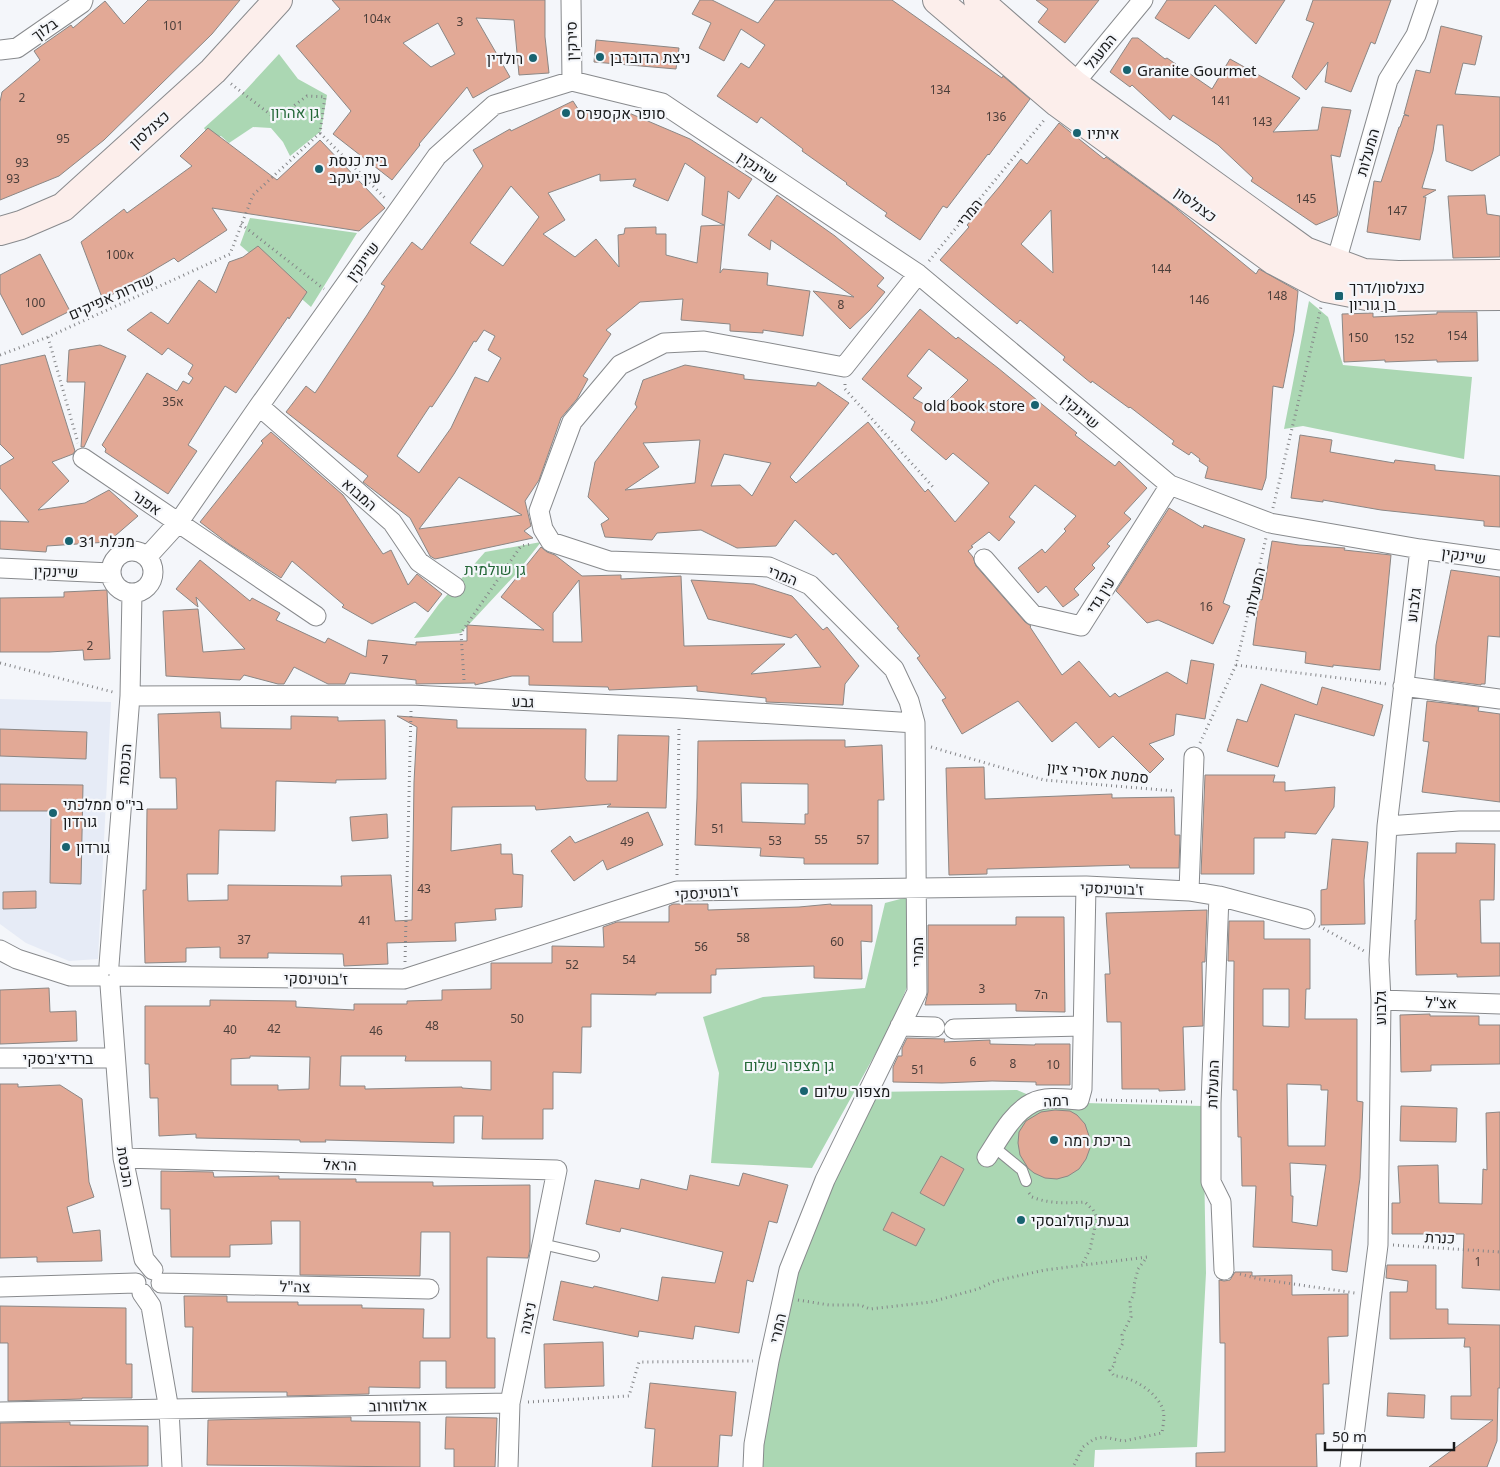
<svg xmlns="http://www.w3.org/2000/svg" width="1500" height="1467" font-family="'Noto Sans',Heebo,sans-serif">
<rect width="100%" height="100%" fill="#f4f6fa"/>
<path fill="#e6ebf6" d="M0,699l111,3 -13,257 -29,2 -43,-18 -26,-19z"/>
<path fill="#abd7b3" d="M279,54l19,25 29,16 -6,36 -31,25 -7,-14 -12,-14 -18,-1 -24,16 -8,-7 -9,3 -8,-11 39,-35z
M250,218l107,15 -46,74 -71,-62z
M1309,301l19,16 15,48 129,12 -8,82 -161,-33 -19,3z
M541,542l-26,33 -54,58 -47,5 25,-34 46,-52z
M912,896l-5,91 -14,35 -81,146 -101,-5 8,-90 -16,-56 60,-20 102,-9 20,-85z
M1017,1090l28,12 158,4 3,167 -9,174 -102,3 -1,17h-340l35,-197 79,-178z"/>
<path fill="#e2a996" stroke="#8b8785" fill-rule="evenodd" d="M148,0h92l-28,34 -108,106 -45,36 -59,24v-98l2,-10 38,-32 -6,-9 37,-26 2,3 32,-27 19,23z
M332,0h213v37l4,36 -30,2 -5,-55 -38,-2 34,59 -37,21 -6,-11 -48,57 1,1 -28,35 -59,-46 18,-23 -55,-65 44,-37zM438,23l17,31 -24,13 -28,-24z
M700,0h12l46,23 17,-23h117l110,78 1,-2 27,23 -41,56 -1,-1 -41,54 -4,-2 -23,34 -35,-24 2,-3 -41,-29 1,-1 -45,-32 1,-2 -42,-32 -4,6 -40,-27 24,-33 8,5 16,-23 -24,-16 -17,32 -25,-13 12,-25 -19,-9z
M1036,0h63l-34,43 -27,-21 10,-13z
M1167,0h118l-29,44 -41,-39 -26,34 -34,-21z
M1313,0h78l-16,44 -4,-2 -20,50 -26,-10 3,-20 -22,28 -14,-13 22,-54 -8,-3z
M1441,26l41,10 -7,29 -12,-2 -8,31 45,3v58l-28,16 -26,-10 -3,-36h-6l-4,26 -11,37 14,2 -13,7h3l-6,43 -53,-8 7,-51 7,1 18,-55h1l4,-12 5,1 -5,-2 12,-44 14,3z
M1132,38h6l27,21 2,-1 45,31 18,-30 70,39 -27,34 45,-2 4,-23 29,3 -11,47 -9,-2 7,57 -1,4 -21,9 -65,-44 2,-3 -35,-33 -45,-30 -3,5 -38,-35 -2,2 -20,-15z
M596,40l83,8 -3,21 -82,-7z
M573,101l7,11 42,-2 68,29 62,40 -13,20 -11,-8 -8,82 3,-4 45,4 -1,12 43,6 -7,45 -40,-6v3l-33,-2v-7l-49,-4 2,-21 -43,3 -34,28 5,4 -28,42 5,3 -11,20 -16,19 -22,62 -14,21 6,25 -7,5 9,7 -98,21 -5,-3 -20,-38 -47,-36 5,-6 -82,-64 20,-26 9,7 52,-78 18,-29 -4,-2 31,-42 10,8 61,-84 -10,-16 37,-21 1,2zM685,163l20,14 -3,38 22,10 -23,1 -4,37 -31,-8v-21h-10v-7l-31,1 -1,6 -6,1 1,32 -23,-28 -21,18 -32,-23 22,-14 -17,-27 52,-19v7l36,-2 -3,7 35,15zM511,186l28,31 -36,49 -33,-23zM484,330l11,6 -7,14 13,8 -13,24 -13,-5 -24,51 -32,45 -22,-17 33,-50 2,1 22,-33 20,-33 2,1zM459,477l63,38 -103,14z
M1059,123l45,36 2,-2 66,48 84,69 3,-5 39,22 -4,41 -11,56 -10,-2 -7,92 -4,12 -57,-12 3,-11 -9,-6 1,-2 -9,-7 -2,3 -17,-11 2,-3 -44,-34 -1,1 -37,-27 -1,2 -28,-23 2,-3 -45,-37 -3,4 -77,-64 29,-33 -2,-2 33,-39 21,-27 6,5zM1051,210l2,63 -32,-29z
M208,128l69,52 43,-40 65,68 -26,23 -147,-23 15,22 -49,32 -4,-4 -71,42 -22,-58 43,-33 3,4 65,-47 -12,-10z
M777,195l58,41 49,42 -7,8 8,6 -15,18 -20,19 -37,-38 41,6 -83,-57 -1,10 -22,-15z
M1485,195l2,19 13,2v41l-47,1 -5,-62z
M258,246l49,46 -18,27 -1,-2 -52,76 -11,-7 -37,59 9,6 -29,43 -63,-42 1,-3 -4,-4 45,-72 30,18 6,-10 6,3 4,-6 -5,-4 5,-9 -25,-17 -6,7 -35,-25 24,-18 17,12 31,-44 17,13 13,-31 14,-5z
M40,254l30,57 -48,24 -22,-42v-18z
M920,309l36,30 2,-2 40,31 79,65 -2,2 40,31 4,-5 28,27 -23,25 7,6 -24,25 3,2 -18,19 3,3 -21,21 5,6 -16,12 -17,-21 -8,7 -20,-25 24,-19 3,4 21,-22 -2,-2 12,-13 -41,-31 -26,32 6,5 -16,19 -10,-9 -18,14 2,1 -5,4 5,6 3,9 49,56 6,4 -1,1 32,48 17,-14 31,36 5,-4 4,4 48,-25 20,12 4,-24 23,4 -9,55 -29,-5 -2,21 -25,9 15,15 -14,14 -37,-37 -14,12 -23,-26 -24,20 -34,-41 -56,33 -20,-34 4,-2 -29,-40 3,-2 -23,-28 2,-1 -63,-74 -3,2 -38,-35 -19,26 -39,2 -36,-18 -44,3 -5,7 -47,-3 -4,-13 8,-5 -21,-22 7,-35 42,-55 -2,-3 8,-24 42,-15 59,10v4l72,7 2,-4 31,21 -59,74 6,6 72,-61 57,70 3,-3 27,33 34,-39 -36,-30 -7,7 -35,-30 4,-8 -53,-43zM929,349l39,31 -31,31 -24,-13 9,-10 -15,-12zM700,440l-5,43 -70,7 34,-23 -16,-24zM724,454l47,9 -19,33 -12,-11 -29,1z
M1437,312h40l1,49 -41,1v-2l-52,2v-2l-41,2 -2,-48 31,-1v4l64,-3z
M100,345l26,11 -42,91h-3l4,-65h-18l2,-32z
M45,355l30,96 -2,3 -21,8 17,19 -31,29 47,-7 24,-13 29,26 -30,26 -61,4 -1,6 -46,-3v-28l29,1 -29,-34v-22l14,-8 -14,-14v-79z
M271,432l72,63 40,59 8,-4 17,35 9,-11 25,20 -14,18 -13,-10 -43,22 -30,-17 2,-2 -52,-44 -11,17 -52,-34 -29,-22 63,-79 -2,-2z
M1300,435l32,5 -2,12 64,11 1,-3 40,5v5l65,6v51l-16,-1v-5l-103,-11 -58,-10v2l-32,-4z
M1169,508l34,20 1,-3 41,14 -22,64 7,3 -17,38 -55,-24 -11,3 -31,-32z
M1272,541l27,4 46,3 -1,2 47,5 -11,115 -47,-5v2l-28,-4 1,-11 -53,-7 6,-46 3,1z
M541,547l6,5 8,3 27,21 39,-1v4l60,-3 3,70 101,-2 -34,30 70,-7 -25,-33 -5,4 -83,-19 -17,-39 63,4 38,12 31,34 4,-3 32,39 -14,18 -2,21 -77,-3v-4l-69,-7v-5l-88,4 -1,-3 -79,-2v-9h-17l-37,9v-2l-59,1v-4l-66,-7 -5,11h-17l-34,-17 -10,17h-6l-34,-9 -4,5 -74,-4 -3,-65 35,-2 5,43 42,-3 -49,-52 2,10 -22,-18 24,-29 50,41 2,-3 28,15 -4,7 49,23 3,-5 38,19 2,-17 48,5v-3l51,-1v-16l77,5 -43,-33zM579,580l3,62h-29v-29z
M1451,570l49,7v60l-12,-1 -3,48h-4v1l-47,-6 2,-34z
M107,590l3,69 -26,1 -1,-10 -34,2h-49v-54l64,-1v-5z
M1261,684l56,21 5,-18 61,18 -9,31 -79,-22 -17,53 -51,-16 10,-32 10,3z
M1427,701l52,6 -1,4 22,3v88l-78,-10 7,-50 -6,-1z
M220,712l1,16 70,1v-13l47,1v4l47,-1 1,59 -50,1v3l-60,-2 -1,50 -56,-1 -1,44h-31l1,27 40,-1v-15l114,1 -1,-10 50,-1 4,46 17,-1 2,-138 3,-55 -20,-11 60,4v8l129,1 -1,49 2,3h30l1,-46 51,1 -3,72 -59,-1 4,-3 -75,6 -1,-4 -83,1 -1,44 50,-7v10h11l1,20 10,1 -1,32 -27,2 1,11 -41,3 1,18 -69,2 1,21 -44,2 -1,-12 -75,-1v5h-48v-11l-34,1v14l-41,1 -2,-73h3l1,-81h30l-1,-31h-16l-2,-64z
M0,729l87,3 -1,27 -86,-3z
M808,740h37v7l37,-2 2,55h-6v64h-74v-6l-44,-2 1,-8 -66,-3 2,-47 1,-57zM741,783l67,1v30h-3v10l-63,-2z
M984,767l1,32 127,-5v4l62,-1 1,38h5l-1,33h-49l-1,-3 -142,4v5l-38,1 -3,-107z
M1205,775h70l-2,7h12v9l50,-4 -1,20 -18,27 -31,-2v6h-31v36h-53z
M0,784l83,1 -2,99 -31,-1 1,-72h-51z
M648,812l15,33 -56,25 -4,-10 -29,21 -23,-30 19,-15 5,7z
M387,814l1,24 -36,3 -2,-24z
M1332,839l36,3 -4,38 1,44 -44,1v-35l6,-1z
M1456,843l39,1 -1,56h-14l1,43h19v33l-43,1v-3l-41,1 -1,-55h1l1,-67h39z
M36,891v17l-33,1v-17z
M673,904h35v6l91,-3 32,-3v1h41v37l-11,-1 1,38 -48,-1v-12l-98,3v6h-5v18h-55v2l-65,-1v33h-9l-1,46 -28,-1v37h-10v30h-61l1,-23h-29v27l-129,-3 1,2h-26v-2l-104,-2v-4l-37,2 -1,-38h-8l-1,-34h-4v-58h65v-6l86,1v6l58,3v-6h53v-3l35,-1v-10l49,-1v-26h61v-17l52,1 -1,-20 14,-5h52v-16zM250,1056l60,1 -1,32 -31,1v-5h-47v-26l19,-1zM341,1056h65l-1,5h86v29l-29,-2v-1l-97,2v-3h-25z
M1207,910l-2,52h-3l1,64 -20,1 2,63 -26,1v-2h-37l-1,-67h-14l-2,-48h5l-4,-61z
M1016,917h48l1,95 -49,-1v-7l-91,1 3,-13v-67h88z
M1229,921h35v18h46v50h-4l-1,30h52v82l6,1 -3,76 -13,94 -15,-2v-20l-79,-3 3,-61h-14l-1,-49h-3l-1,-47h-4l1,-129h-6zM1263,989h26v38l-26,-1zM1287,1084l34,1v5h7l-3,56h-37zM1290,1163l36,2 -9,61 -25,-4 1,-26h-2z
M49,988l1,24 26,-1 1,30 -77,3v-54z
M1430,1014v2h49v9h21v39l-69,1v6l-30,1 -1,-57z
M907,1038l38,1 -1,3 46,-2v4l45,1v-1h35v41h-34v-3l-44,-1 -50,2 -49,-1v-15l5,-11h4v-8z
M0,1084h18v3l42,-2 22,14 7,83 5,15 -27,10 6,26 27,-3 2,31 -65,1v-5l-37,1z
M1401,1106l56,2 -1,34 -56,-1z
M1055,1110l15,1 7,4 8,9 4,12 1,12 -4,11 -7,10 -11,7 -11,3 -12,-1 -11,-5 -6,-5 -8,-13 -2,-12 1,-11 7,-11 15,-9z
M1500,1112v178l-38,-2 2,-54h-72v-31h8l-2,-37 40,-1 1,38 43,1 1,-35 4,1 -1,-57z
M941,1156l23,13 -20,37 -24,-13z
M161,1171l52,1 1,5 65,-1v3h77v3h77v4l97,-1v64l-2,9 -41,-1v81h8v50h-49v-27h-26v27l-51,-1v7l-82,2v-4h-95l1,-65h-8l-1,-31h43v6h71v3h64v3l62,1 -1,29h27v-106h-29l-1,44 -120,-1v-54h-29l1,23 -42,1v12h-59l-1,-48h-9z
M743,1173l45,12 -11,38 -8,-2 -16,61 -6,-2 -8,53 -44,-7 -2,13 -54,-8 -1,6 -85,-17 8,-39 32,7 1,-2 64,15 4,-24 53,6 8,-31 -102,-24 -1,4 -34,-8 9,-44 44,9 2,-10 46,11 3,-15 49,11z
M892,1212l33,17 -9,17 -33,-16z
M1387,1265h49v44h12v15l52,1v63h-2l-1,53 -10,26h-58l64,-47 -42,-1v-23h20l-1,-49h-6l1,-9 -75,1v-47h17l1,-11 -22,-3z
M1235,1272h17v4l40,-1v20l56,-1v42l-20,1 1,47h-6l1,50h-8l1,33h-121v-14l29,-1v-109h-5l-1,-63 5,1 6,-1z
M0,1306l126,2v56h6v34h-50v1l-74,2v-58h-8z
M603,1342l1,44 -59,2 -1,-44z
M650,1383l86,9 -4,44 -12,-1 -2,32h-66l3,-38 -10,-1z
M1388,1393l37,2 -1,23 -37,-2z
M351,1417v4l69,1v45l-213,-2 1,-45z
M446,1417l51,1 -2,49h-41v-18h-9z
M70,1422v3l78,1v40l-148,1v-44z"/>
<g fill="none" stroke-linecap="round" stroke-linejoin="round">
<g stroke="#888a8d" stroke-width="12">
<path id="lane" d="M994,1147l28,23 4,11
M542,1244l52,12"/>
</g>
<g stroke="#888a8d" stroke-width="21">
<path id="street" d="M571,0l1,81
M0,50l17,-2 65,-45 1,-3
M1067,92l76,-92
M1344,271l-8,-9 52,-182 28,-45 12,-35
M259,406l133,116 27,40 36,25
M83,458l233,158
M111 572a21 21 0 1 1 42 0a21 21 0 1 1-42 0Z
M147,557l31,-34 81,-117 178,-250 57,-51 78,-24 90,22 256,171 252,211 100,38 150,26 80,11
M984,559l49,56 48,11 89,-141
M0,568l111,5
M1403,686l97,13
M130,696l281,-1 268,13 236,15
M1387,826l72,-5h41
M1189,891l5,-134
M1219,896l-8,207v79l10,20 3,68
M0,950l17,9 53,17h29
M109,965l21,-269 2,-103
M119,976l285,3 273,-88 409,-5 103,5 30,5 86,23
M110,985l13,173 21,101 9,11
M1381,1000l119,4
M900,1026l35,1
M954,1029l129,-3
M0,1058h115
M987,1157c12,-18 25,-44 45,-54 13,-7 33,-4 47,-3l3,-11 4,-203
M123,1158l434,12 -47,233 -2,64
M161,1283l268,6
M0,1287l136,-4
M142,1293l9,13 18,104 3,57
M0,1412l510,-9
M753,1467l1,-23 15,-83 20,-91 36,-90 92,-188 -2,-269 -6,-22 -15,-32 -84,-84 -41,-18 -160,-6 -58,-19 -8,-13 -4,-18 33,-89 48,-57 44,-22 40,-2 140,26 74,-93
M1350,1467l28,-222 3,-245 -2,-40 8,-134 33,-277"/>
</g>
<g stroke="#888a8d" stroke-width="30">
<path id="secondary" d="M937,0l121,103 215,157 53,28 46,9 128,-1
M978,0l96,84 231,167 59,22 34,2 102,-1
M0,231l21,-6 42,-18 150,-136 65,-71"/>
</g>
<path stroke="#848588" stroke-width="3" stroke-dasharray="1 4" stroke-linecap="butt" d="M320,133l67,67
M241,224l83,65
M929,261l116,-142
M48,337l30,106
M0,355l48,-18 182,-83 23,-59 67,-62 5,-36 -18,-1 -31,23 -46,-36
M845,384v5l88,98
M1273,508l48,-201
M0,663l113,29
M1236,665l151,19
M464,680l-3,-47 60,-87 10,-2
M1200,743l36,-78 30,-127
M931,747l113,33 131,11
M677,875l2,-149
M1319,926l45,25
M405,962l6,-251
M1096,1100l99,2
M1029,1193l3,4c17,7 35,6 53,5l8,8 4,8 -7,31 -8,16
M1393,1245l107,7
M1240,1274l19,5 96,14
M798,1300l31,5h31l10,4 61,-7 47,-13 17,-8 50,-11 102,-13 -9,12 -4,16v9l-4,8 1,15 -9,18 1,8 -9,16 1,5 -5,6 4,6c18,0 44,17 49,34 2,7 0,16 -1,23l-38,8 -20,-4 -10,2 -11,8 -10,20
M528,1402l101,-6 10,-34 114,-1"/>
<use href="#lane" stroke="#fff" stroke-width="10"/>
<use href="#street" stroke="#fff" stroke-width="19"/>
<use href="#secondary" stroke="#fceeeb" stroke-width="28"/>
</g>
<g fill="#196370" stroke="#f4f6fa" stroke-width="2">
<circle cx="600" cy="57" r="5"/>
<circle cx="533" cy="58" r="5"/>
<circle cx="1127" cy="70" r="5"/>
<circle cx="566" cy="113" r="5"/>
<circle cx="1077" cy="133" r="5"/>
<circle cx="319" cy="169" r="5"/>
<rect x="1334" y="291" width="10" height="10" rx="2.5"/>
<circle cx="1035" cy="405" r="5"/>
<circle cx="69" cy="541" r="5"/>
<circle cx="53" cy="813" r="5"/>
<circle cx="66" cy="847" r="5"/>
<circle cx="804" cy="1091" r="5"/>
<circle cx="1054" cy="1140" r="5"/>
<circle cx="1021" cy="1220" r="5"/>
</g>
<g text-anchor="middle" dominant-baseline="central" stroke-width="4.5" stroke-linejoin="round" paint-order="stroke">
<g font-size="12" fill="#4b3e3a">
<text x="377" y="18">104א</text>
<text x="460" y="21">3</text>
<text x="173" y="25">101</text>
<text x="940" y="89">134</text>
<text x="22" y="97">2</text>
<text x="1221" y="100">141</text>
<text x="996" y="116">136</text>
<text x="1262" y="121">143</text>
<text x="63" y="138">95</text>
<text x="22" y="162">93</text>
<text x="13" y="178">93</text>
<text x="1306" y="198">145</text>
<text x="1397" y="210">147</text>
<text x="120" y="254">100א</text>
<text x="1161" y="268">144</text>
<text x="1277" y="295">148</text>
<text x="1199" y="299">146</text>
<text x="35" y="302">100</text>
<text x="841" y="304">8</text>
<text x="1457" y="335">154</text>
<text x="1358" y="337">150</text>
<text x="1404" y="338">152</text>
<text x="173" y="401">35א</text>
<text x="1206" y="606">16</text>
<text x="90" y="645">2</text>
<text x="385" y="659">7</text>
<text x="718" y="828">51</text>
<text x="821" y="839">55</text>
<text x="863" y="839">57</text>
<text x="775" y="840">53</text>
<text x="627" y="841">49</text>
<text x="424" y="888">43</text>
<text x="365" y="920">41</text>
<text x="743" y="937">58</text>
<text x="244" y="939">37</text>
<text x="837" y="941">60</text>
<text x="701" y="946">56</text>
<text x="629" y="959">54</text>
<text x="572" y="964">52</text>
<text x="982" y="988">3</text>
<text x="1041" y="994">7ה</text>
<text x="517" y="1018">50</text>
<text x="432" y="1025">48</text>
<text x="274" y="1028">42</text>
<text x="230" y="1029">40</text>
<text x="376" y="1030">46</text>
<text x="973" y="1061">6</text>
<text x="1013" y="1063">8</text>
<text x="1053" y="1064">10</text>
<text x="918" y="1069">51</text>
<text x="1478" y="1261">1</text>
</g>
<g font-size="15" fill="#191a1b" stroke="#f4f6fa">
<text transform="translate(44 29) rotate(-35)">בלוך</text>
<text transform="translate(571 41) rotate(-91)">סירקין</text>
<text transform="translate(1100 51) rotate(-51)">המעגל</text>
<text transform="translate(149 129) rotate(-42)">כצנלסון</text>
<text transform="translate(1367 152) rotate(-74)">המעלות</text>
<text transform="translate(758 167) rotate(34)">שיינקין</text>
<text transform="translate(1196 204) rotate(36)">כצנלסון</text>
<text transform="translate(969 212) rotate(-51)">המרי</text>
<text transform="translate(362 261) rotate(-54)">שיינקין</text>
<text transform="translate(111 296) rotate(-24)">שדרות אפיקים</text>
<text transform="translate(1081 411) rotate(40)">שיינקין</text>
<text transform="translate(360 494) rotate(41)">המבוא</text>
<text transform="translate(147 502) rotate(35)">אפנר</text>
<text transform="translate(1464 555) rotate(8)">שיינקין</text>
<text transform="translate(56 571) rotate(2)">שיינקין</text>
<text transform="translate(783 575) rotate(21)">המרי</text>
<text transform="translate(1254 591) rotate(-77)">המעלות</text>
<text transform="translate(1100 595) rotate(-58)">עין גדי</text>
<text transform="translate(1413 605) rotate(-83)">גלבוע</text>
<text transform="translate(523 701) rotate(3)">גבע</text>
<text transform="translate(124 764) rotate(-86)">הכנסת</text>
<text transform="translate(1098 772) rotate(6)">סמטת אסירי ציון</text>
<text transform="translate(1112 888) rotate(2)">ז'בוטינסקי</text>
<text transform="translate(707 892) rotate(-3)">ז'בוטינסקי</text>
<text transform="translate(917 952) rotate(-90)">המרי</text>
<text transform="translate(316 978) rotate(1)">ז'בוטינסקי</text>
<text transform="translate(1441 1002) rotate(2)">אצ"ל</text>
<text transform="translate(1380 1008) rotate(-90)">גלבוע</text>
<text x="58" y="1058">ברדיצ'בסקי</text>
<text transform="translate(1212 1084) rotate(-88)">המעלות</text>
<text transform="translate(1056 1100) rotate(-3)">רמה</text>
<text transform="translate(340 1164) rotate(2)">הראל</text>
<text transform="translate(126 1167) rotate(81)">הכנסת</text>
<text transform="translate(1440 1237) rotate(3)">כנרת</text>
<text transform="translate(295 1286) rotate(1)">צה"ל</text>
<text transform="translate(527 1318) rotate(-78)">ניצנה</text>
<text transform="translate(777 1328) rotate(-77)">המרי</text>
<text transform="translate(398 1405) rotate(-1)">ארלוזורוב</text>
</g>
<g font-size="15" fill="#191a1b" stroke="#f4f6fa" text-anchor="start">
<text x="610" y="57">ניצת הדובדבן</text>
<text x="523" y="58" text-anchor="end">רולדין</text>
<text x="1137" y="70">Granite Gourmet</text>
<text x="576" y="113">סופר אקספרס</text>
<text x="1087" y="133">איתיו</text>
<text x="329" y="160">בית כנסת<tspan x="329" dy="17">עין יעקב</tspan></text>
<text x="1349" y="287">כצנלסון/דרך<tspan x="1349" dy="17">בן גוריון</tspan></text>
<text x="1025" y="405" text-anchor="end">old book store</text>
<text x="79" y="541">מכלת 31</text>
<text x="63" y="804">בי"ס ממלכתי<tspan x="63" dy="17">גורדון</tspan></text>
<text x="76" y="847">גורדון</text>
<text x="814" y="1091">מצפור שלום</text>
<text x="1064" y="1140">בריכת רמה</text>
<text x="1031" y="1220">גבעת קוזלובסקי</text>
</g>
<g font-size="15" fill="#246738" stroke="#f4f6fa">
<text x="295" y="112">גן אהרון</text>
<text x="495" y="569">גן שולמית</text>
<text x="789" y="1065">גן מצפור שלום</text>
</g>
</g>
<path d="M1325 1442v8h129v-8" fill="none" stroke="#191a1b" stroke-width="2.5"/>
<text x="1332" y="1442" font-size="15" fill="#191a1b" stroke="#f4f6fa" stroke-width="4" paint-order="stroke">50 m</text>
</svg>
